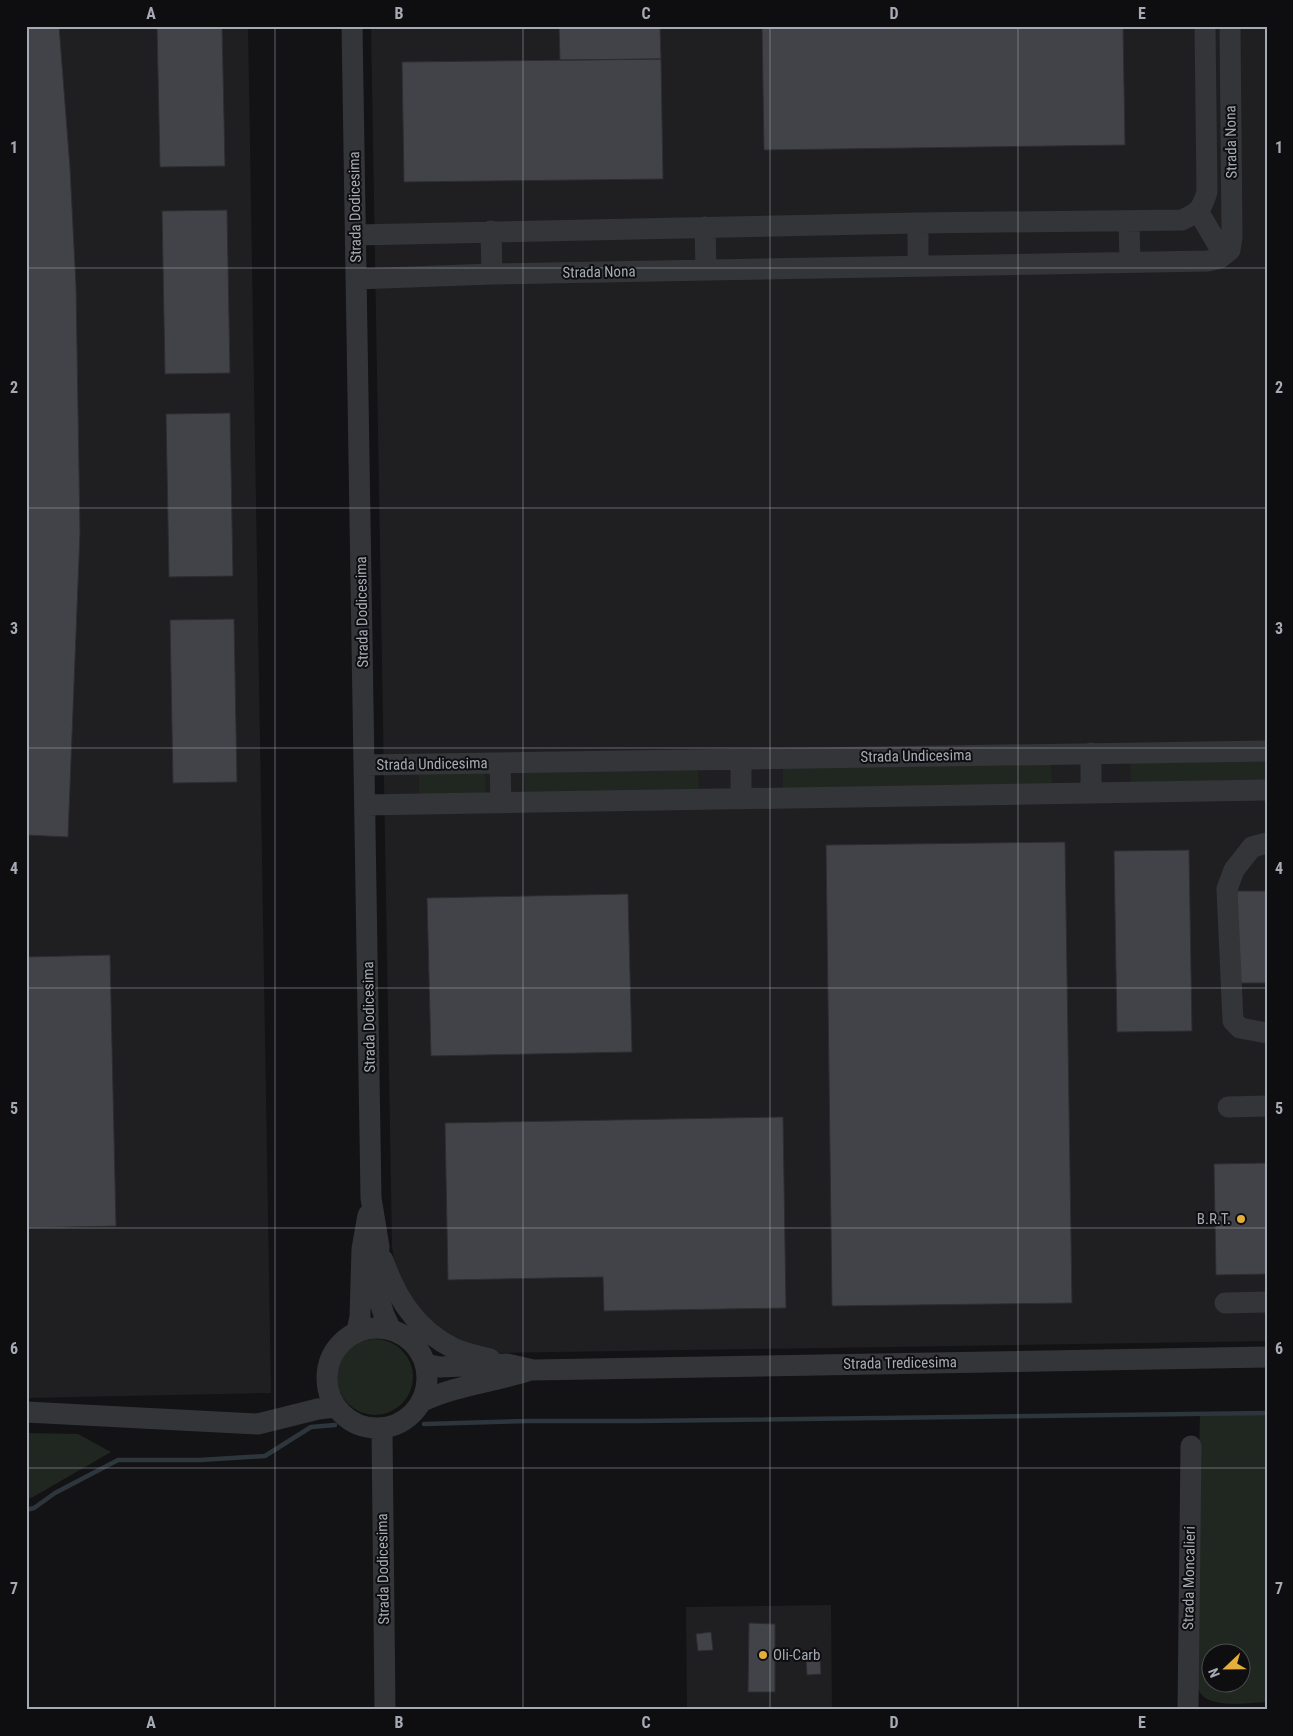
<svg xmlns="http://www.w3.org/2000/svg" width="1293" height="1736" font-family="'Roboto Condensed',sans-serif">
<rect width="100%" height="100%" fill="#131315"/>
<path fill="#1f1f22" d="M26,26h222l23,1367 -245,5z
M371,26h896v1315l-768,12 -19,-2 -53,-27 -31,-54 -4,-23z
M831,1605l1,105h-145l-1,-103z"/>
<path fill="#202720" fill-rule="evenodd" d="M1267,759v22l-136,2 -1,-22z
M1051,763l1,21 -269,5v-22z
M698,769l1,21 -174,3 -1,-22z
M485,772l1,21 -67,2v-21z
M337 1377a38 38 0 1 1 76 0a38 38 0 1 1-76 0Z
M1267,1413v289c-17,1 -54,6 -65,-7 -6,-6 -7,-18 -8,-26l6,-255zM1210,1654h30v30h-30z
M26,1433l52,1 33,18 -78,45 -7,2z"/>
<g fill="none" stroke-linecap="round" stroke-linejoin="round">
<path stroke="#2d363c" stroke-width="4.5" d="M424,1424l104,-3h112l627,-8
M26,1510l8,-2 21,-15 63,-33h82l65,-4 46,-29 24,-2"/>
</g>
<path fill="#424348" stroke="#2d2d31" d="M26,26h33l11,142 6,118 4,246 -12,305 -42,-2z
M157,26h65l3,140 -65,1z
M559,26h101l1,33 -101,1z
M762,26h361l2,119 -361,5z
M661,59l2,120 -259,3 -2,-120z
M227,210l3,163 -65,1 -3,-163z
M230,413l3,163 -64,1 -3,-163z
M234,619l3,163 -64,1 -3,-163z
M1065,842l7,461 -240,3 -6,-461z
M1189,850l3,181 -75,1 -3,-181z
M1237,891h30v92h-29z
M628,894l4,158 -201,4 -4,-158z
M110,955l6,271 -90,2v-271z
M783,1117l3,191 -182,3 -1,-34 -155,3 -3,-157z
M1267,1163v111l-51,1 -2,-111z
M749,1623l26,1v68h-27z
M711,1632l2,18 -15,1 -2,-17z
M806,1659h14l1,15 -14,1z"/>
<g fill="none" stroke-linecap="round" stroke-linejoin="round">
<path stroke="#343539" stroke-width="21" d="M352,26l19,1172 8,49 -2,33 2,19 5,16 7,15
M1198,211l26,44
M1129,222l1,40
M918,223v43
M705,227l1,43
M491,231l1,43
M356,235l562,-12 264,-3c16,-7 20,-11 25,-28l-2,-166
M356,279l136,-5 716,-13 12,-3 10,-8 2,-13 -2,-211
M741,760v39
M500,763l1,40
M364,765l903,-14
M1091,793v-40
M365,805l902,-15
M1267,843l-15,4 -18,23 -7,19 6,132 7,7 27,5
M1228,1107l39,-1
M383,1260c13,37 33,70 70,88 11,5 25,8 37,11
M1225,1303l42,-1
M327 1378a50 50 0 1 1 100 0a50 50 0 1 1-100 0Z
M357,1331l3,-14 2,-68 6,-34
M425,1364l15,3 67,-3 26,6 734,-13
M423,1401c34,-16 72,-19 107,-31
M26,1412l232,12 60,-15 17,-2
M382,1429l3,281
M1188,1710l3,-264"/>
</g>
<path fill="none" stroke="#a6aab4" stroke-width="1" stroke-opacity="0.55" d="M275,26v1684M523,26v1684M770,26v1684M1018,26v1684M26,268h1241M26,508h1241M26,748h1241M26,988h1241M26,1228h1241M26,1468h1241"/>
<g fill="#e5ad3b" stroke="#0e0e10" stroke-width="2">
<circle cx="1241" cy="1219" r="5"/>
<circle cx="763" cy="1655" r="5"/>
</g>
<g text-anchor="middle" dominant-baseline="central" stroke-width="4" stroke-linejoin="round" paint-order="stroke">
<g font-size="15" fill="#a6aab4" stroke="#0e0e10">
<text transform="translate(1231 142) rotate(-91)">Strada Nona</text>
<text transform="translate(355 207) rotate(-91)">Strada Dodicesima</text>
<text transform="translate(599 272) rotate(-1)">Strada Nona</text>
<text transform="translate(362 612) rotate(-91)">Strada Dodicesima</text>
<text transform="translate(916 756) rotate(-1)">Strada Undicesima</text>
<text transform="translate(432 764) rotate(-1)">Strada Undicesima</text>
<text transform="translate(369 1017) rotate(-91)">Strada Dodicesima</text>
<text transform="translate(900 1363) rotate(-1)">Strada Tredicesima</text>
<text transform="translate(383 1569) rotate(-91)">Strada Dodicesima</text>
<text transform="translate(1189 1578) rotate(-89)">Strada Moncalieri</text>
</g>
<g font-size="15" fill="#a6aab4" stroke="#0e0e10" text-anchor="end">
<text x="1231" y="1219">B.R.T.</text>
<text x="773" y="1655" text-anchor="start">Oli-Carb</text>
</g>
</g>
<rect width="1293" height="1736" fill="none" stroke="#0e0e10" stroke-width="55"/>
<g transform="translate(1226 1668) rotate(248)"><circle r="24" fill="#0e0e10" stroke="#4b4c52"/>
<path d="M0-4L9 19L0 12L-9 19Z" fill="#e5ad3b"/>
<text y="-8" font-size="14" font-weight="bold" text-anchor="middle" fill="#a6aab4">N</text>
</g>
<rect x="28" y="28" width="1238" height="1680" fill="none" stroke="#a6aab4" stroke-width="2"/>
<g font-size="16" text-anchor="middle" font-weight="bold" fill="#a6aab4">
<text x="151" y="19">A</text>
<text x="399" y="19">B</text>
<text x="646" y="19">C</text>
<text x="894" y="19">D</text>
<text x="1142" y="19">E</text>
<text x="14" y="153">1</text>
<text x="1279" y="153">1</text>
<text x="14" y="393">2</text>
<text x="1279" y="393">2</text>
<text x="14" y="634">3</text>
<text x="1279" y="634">3</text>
<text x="14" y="874">4</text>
<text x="1279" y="874">4</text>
<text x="14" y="1114">5</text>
<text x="1279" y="1114">5</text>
<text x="14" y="1354">6</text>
<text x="1279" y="1354">6</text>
<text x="14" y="1594">7</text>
<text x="1279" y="1594">7</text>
<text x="151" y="1728">A</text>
<text x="399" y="1728">B</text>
<text x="646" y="1728">C</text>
<text x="894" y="1728">D</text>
<text x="1142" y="1728">E</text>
</g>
</svg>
